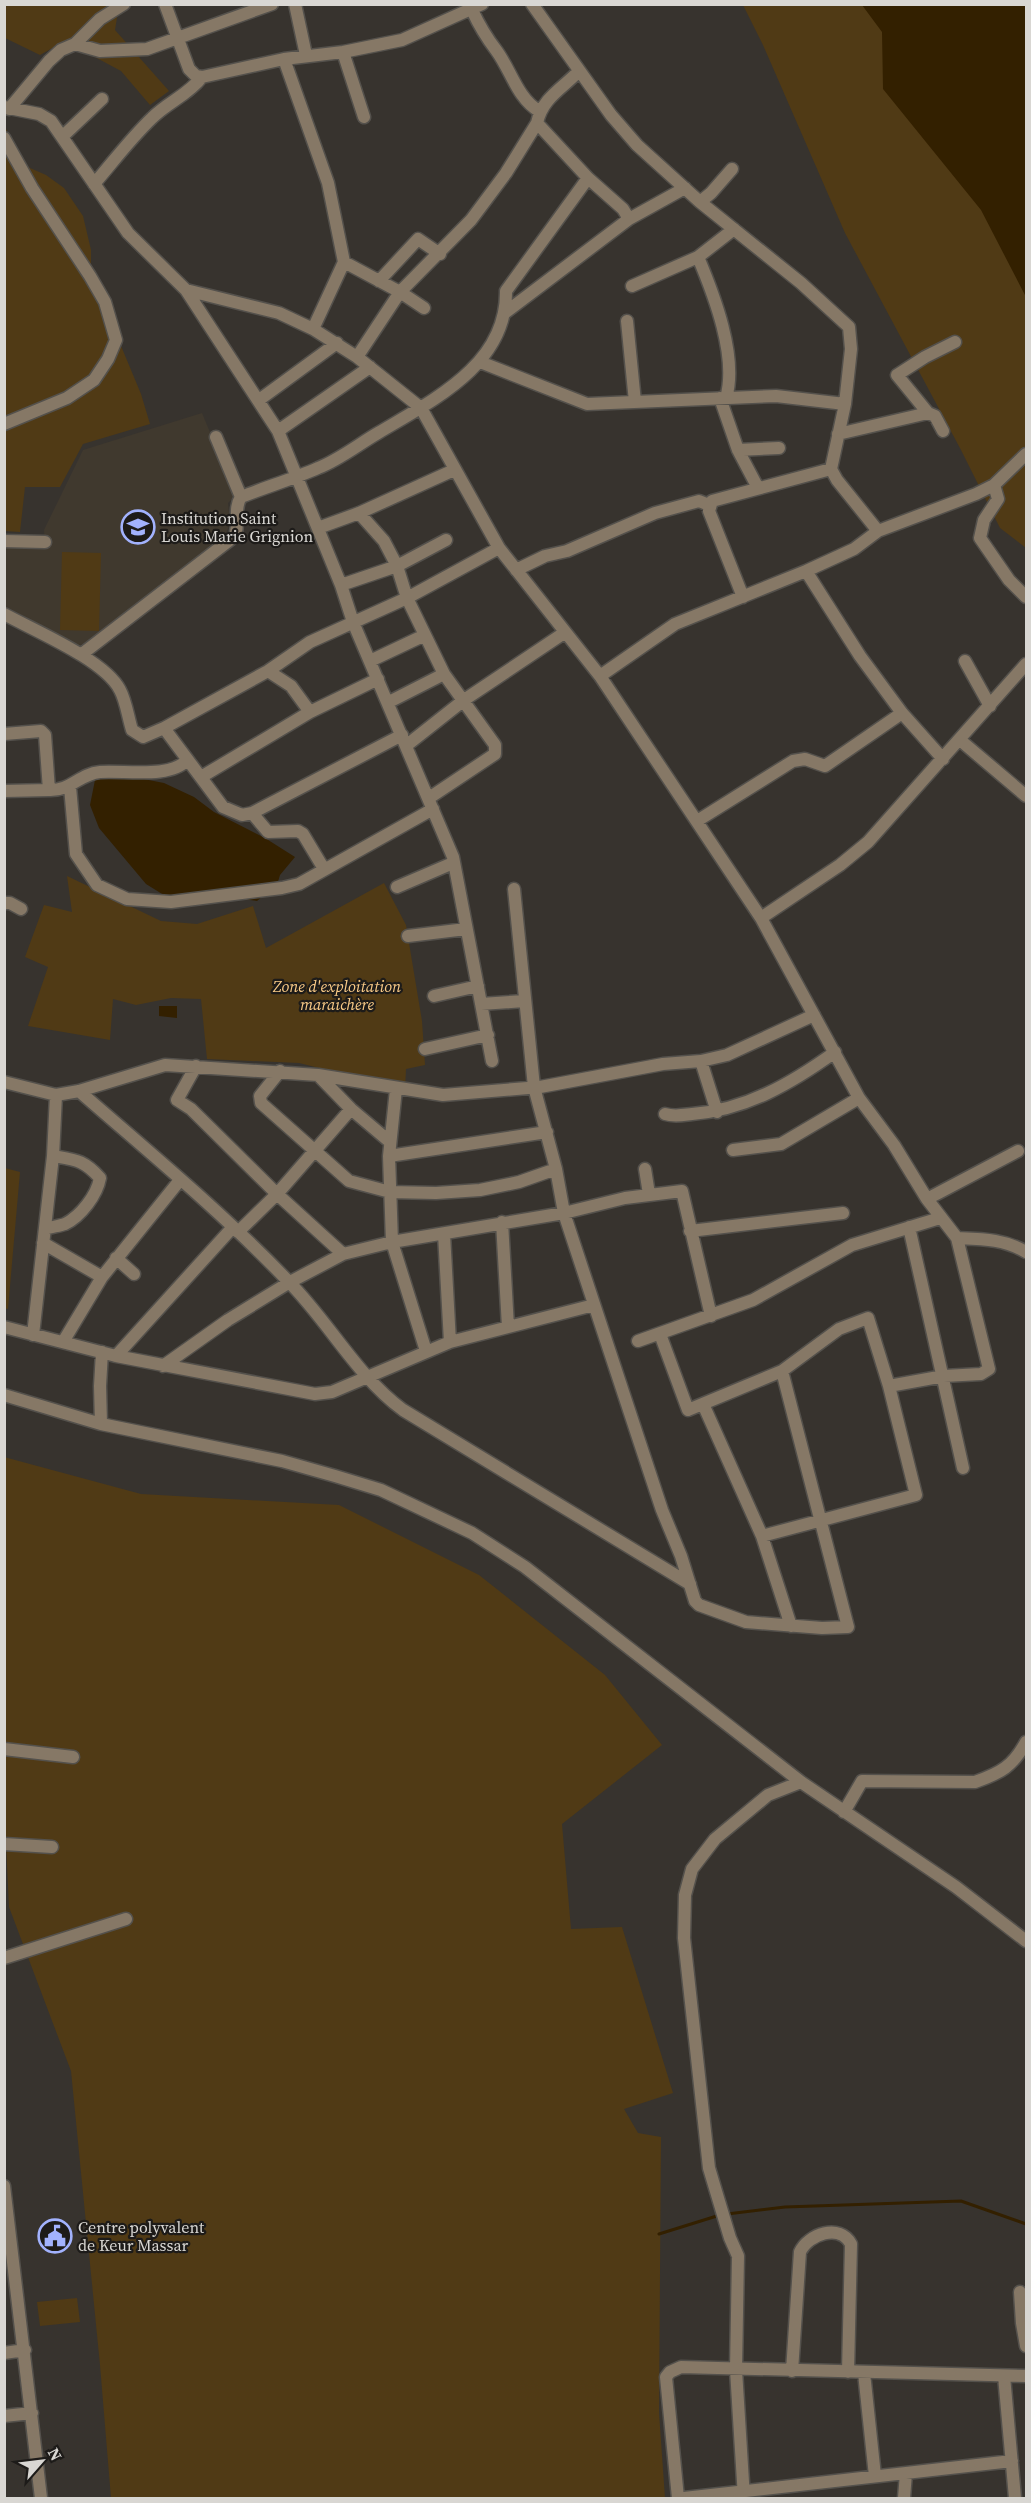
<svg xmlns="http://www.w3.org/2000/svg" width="1031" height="2503" font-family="'Source Serif 4',serif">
<rect width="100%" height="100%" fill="#37332e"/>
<path fill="#40392e" d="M202,413l34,82 -8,8 2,20 -5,13 -131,106 -20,4 -69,-37 -1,-63 41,2 -1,-18 39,-80z"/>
<path fill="#503a15" d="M5,5h114l-4,25 54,61 -19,14 -29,-34 -56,-30 -25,14 -35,-17z
M743,5h283v543l-26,-20 -39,-78 -116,-217 -82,-188z
M4,124l16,36 10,8 16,7 18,13 19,28 8,34v15l13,40 37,89 9,30 -67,20 -23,43h-35l-5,45 -16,-1z
M62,552l39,1 -2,78 -39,-1z
M67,876l94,45 36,3 56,-18 13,42 118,-65 22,42 16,96 3,44 -19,4 -1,20 -106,-26 -92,-4 -6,-60 -30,-1 -35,7 -23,-6 -3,41 -82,-14 20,-59 -23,-10 19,-52 28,7z
M5,1168l15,4 -12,137 -4,-1z
M4,1457l137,37 198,11 140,70 126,100 57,70 -100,79 9,105 51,-2 51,166 -49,16 14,24 23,4 -2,276 6,85h-554l-11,-133 -29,-294 -62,-164 -5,-106z
M77,2298l3,24 -40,4 -3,-24z"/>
<path fill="#332000" d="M862,5h164v292l-45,-87 -98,-121 -1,-57z
M108,772l56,11 30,14 20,15 51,26 30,19 -15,18 -3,10 -20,16 -31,-4h-59l-21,-13 -47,-56 -9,-23 5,-25z
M159,1006h18v12l-18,-2z"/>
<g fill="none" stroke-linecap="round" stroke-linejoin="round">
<path stroke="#332000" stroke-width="3" d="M727,2214l58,-7 176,-6 65,23
M659,2234l61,-19"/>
<g stroke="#54514c" stroke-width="15">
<path id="minor" d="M165,4l24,65 7,7 6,1 82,-18 59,-7 59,-12 80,-36
M295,4l11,51
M532,4l79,111 26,30 63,57 101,81 48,44 2,22 -6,55 -14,65 6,11 41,51
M472,10c7,15 14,27 24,40 15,20 21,48 43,61
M75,44l25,7 47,-2 125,-45
M343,52l21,65
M284,59l44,124 16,79 -31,67
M4,107l35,7 12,7 77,112 58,57 93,23 34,16 44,28 64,51 78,140 101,128 161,242 98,180 35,47 33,54 30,39 32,131 -8,5 -37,2 -55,10
M9,109l40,-48 12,-11 14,-6 25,-25 24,-15
M63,136l39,-37
M4,138l28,50 58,88 15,26 11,38 -8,19 -14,21 -27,18 -63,26
M94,184c19,-22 37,-46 58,-66 16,-16 36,-23 50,-41
M700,202l11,-9 21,-24
M629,219l56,-31
M698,257c16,38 40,100 28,141
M344,262l56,30 24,16
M379,281l39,-42 22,15
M632,286l66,-29 36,-28
M186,290l92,141 63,154 12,37 100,235 39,204
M506,312l123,-93 -6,-10 -35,-31 -51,-55
M627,321l8,81
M357,357l43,-65 71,-72 35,-47 31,-50c5,-25 26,-35 42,-52
M480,362l107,42 189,-8 69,8
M720,398l18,52 20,38
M259,400l78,-57
M278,431l92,-64
M943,431l-8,-15 -7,-3 -31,-38 28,-18 30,-15
M838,434l90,-21
M216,437l25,60
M738,450l41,-2
M994,485l4,14 -14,21 -4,18 29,42 17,17
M359,513l25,28 13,25 10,32 37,76 51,71v9l-66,44
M318,528l41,-15 95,-43
M4,541l41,1
M516,570l29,-14 22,-5 88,-38 44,-12 10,4
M806,571l54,85 42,57 41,46
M341,585l56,-19 49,-26
M743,597l-34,-86 3,-10 119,-32
M4,614c31,17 101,46 116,76 6,11 8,27 12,40l11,7 21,-9 104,-57 42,-29 97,-44 92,-50
M82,654l153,-118c5,-14 -2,-27 6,-39 25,-10 52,-18 77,-29 21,-8 41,-24 60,-35 55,-33 129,-68 128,-142l82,-113
M370,661l55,-26
M965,661l25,45
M268,671l23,15 19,26
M600,676l75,-52 131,-53 48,-22 24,-18 98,-37 18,-9 32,-31
M389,702l55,-28
M164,728l59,79 19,8 10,-2 150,-78
M4,734l37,-3 4,4 4,55c22,1 30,-16 51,-18 24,-2 70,7 87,-12
M960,740l66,56
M407,745l57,-45 100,-67
M201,777l109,-65 68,-33
M70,787l6,67 21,31 30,14 44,3 111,-14 17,-4 134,-75
M4,791l45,-1
M252,813l16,19 30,-1 5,3 21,35
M697,821l96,-60 12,-2 20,7 77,-53
M397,887l56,-24
M514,889l20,198 22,82 8,44 98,297 19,46 14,45 4,4 47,17 76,6 26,-1 -66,-256
M4,903h6l11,6
M761,918l79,-53 28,-23 158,-178
M408,936l58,-7
M434,996l44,-10
M481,1004l43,-3
M425,1049l63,-14
M701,1061l16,51
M196,1066l-19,34 14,9 86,85 66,60
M280,1071l-20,25 1,7 88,78 41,11 46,1 44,-3 39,-8 37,-13
M318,1075l33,34 39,33
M4,1082l52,13 23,-4 86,-26 153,10 125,20 97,-8 123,-23 38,-3 26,-6 87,-40
M396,1089l-7,67 3,86 34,109
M79,1091c71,62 144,122 209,190 41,41 68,94 115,129l287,174
M665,1114c9,3 18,1 27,0 54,-4 100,-31 143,-62
M733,1150l48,-6 78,-46
M389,1156l158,-24
M645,1169l4,25
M927,1199l91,-48
M502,1222l6,105
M909,1227l54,241
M45,1229c6,-2 14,-3 20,-5 16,-8 32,-29 35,-46 -16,-18 -24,-18 -47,-22
M690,1231l153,-18
M238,1232l39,-38 74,-85
M444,1234l6,108
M957,1238c26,1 47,1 69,14
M43,1243l59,34
M116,1258l18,16
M4,1327l112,29 199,38 17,-2 118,-50 144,-37
M660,1334l28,76 94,-39 57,-42 29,-11 21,68 27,109 -154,41
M33,1335l20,-179 3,-61
M638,1341l115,-41 99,-55 88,-27
M63,1342l39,-65 78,-97
M116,1356l117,-129
M163,1366l65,-46 62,-38 53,-28 49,-12 172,-29 61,-15 57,-7 29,125
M4,1395l97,29 181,37 53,15 46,14 91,43 53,34 276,215 155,105 70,54
M703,1404l59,132 29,90
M101,1424l-1,-38 2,-34
M4,1749l69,8
M844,1812l18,-31 113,1c26,-9 38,-16 51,-40
M4,1844l48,3
M4,1958l122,-39
M4,2186l37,312
M1020,2292l2,31 4,23
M4,2353l21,-3
M792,2371l8,-119c8,-18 40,-29 51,-8l-3,128
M864,2373l11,103
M1004,2376l11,122
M4,2416l28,-3
M678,2498l-12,-121 4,-5 11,-5 345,9
M684,2498l328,-37
M744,2498l-8,-128 2,-114 -8,-18 -21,-70 -25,-230 1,-43 7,-26 23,-30 53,-44 33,-13
M904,2498l2,-25"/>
</g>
<use href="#minor" stroke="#867866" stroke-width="12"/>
</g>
<defs>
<g id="school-ring" transform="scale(1.725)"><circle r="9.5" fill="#1d1b19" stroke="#a2b2fd" stroke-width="1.5"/><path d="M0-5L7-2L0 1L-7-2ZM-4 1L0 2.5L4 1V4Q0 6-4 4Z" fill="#a2b2fd"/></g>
<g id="civic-ring" transform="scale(1.725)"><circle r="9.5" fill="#1d1b19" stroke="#a2b2fd" stroke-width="1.5"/><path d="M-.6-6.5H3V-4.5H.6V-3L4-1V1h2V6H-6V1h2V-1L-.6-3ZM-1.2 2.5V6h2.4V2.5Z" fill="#a2b2fd"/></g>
</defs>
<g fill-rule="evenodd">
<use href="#school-ring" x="138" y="527"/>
<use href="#civic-ring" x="55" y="2236"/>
</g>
<g text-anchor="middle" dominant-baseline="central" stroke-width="4.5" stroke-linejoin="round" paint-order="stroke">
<g font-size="16" fill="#d9d7d3" stroke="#1d1b19" text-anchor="start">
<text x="161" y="518">Institution Saint<tspan x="161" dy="18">Louis Marie Grignion</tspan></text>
<text x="78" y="2227">Centre polyvalent<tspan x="78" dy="18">de Keur Massar</tspan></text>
</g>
<g font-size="16" font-style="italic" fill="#facb87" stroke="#1d1b19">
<text x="337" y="986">Zone d'exploitation<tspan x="337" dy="18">maraichère</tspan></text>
</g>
</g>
<rect width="1031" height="2503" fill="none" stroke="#d9d7d3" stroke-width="12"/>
<g transform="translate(42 2461) rotate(62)" stroke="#1d1b19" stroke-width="4.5" paint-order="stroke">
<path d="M0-4.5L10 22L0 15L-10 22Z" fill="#d9d7d3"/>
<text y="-9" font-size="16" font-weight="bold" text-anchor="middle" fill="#d9d7d3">N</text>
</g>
</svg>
